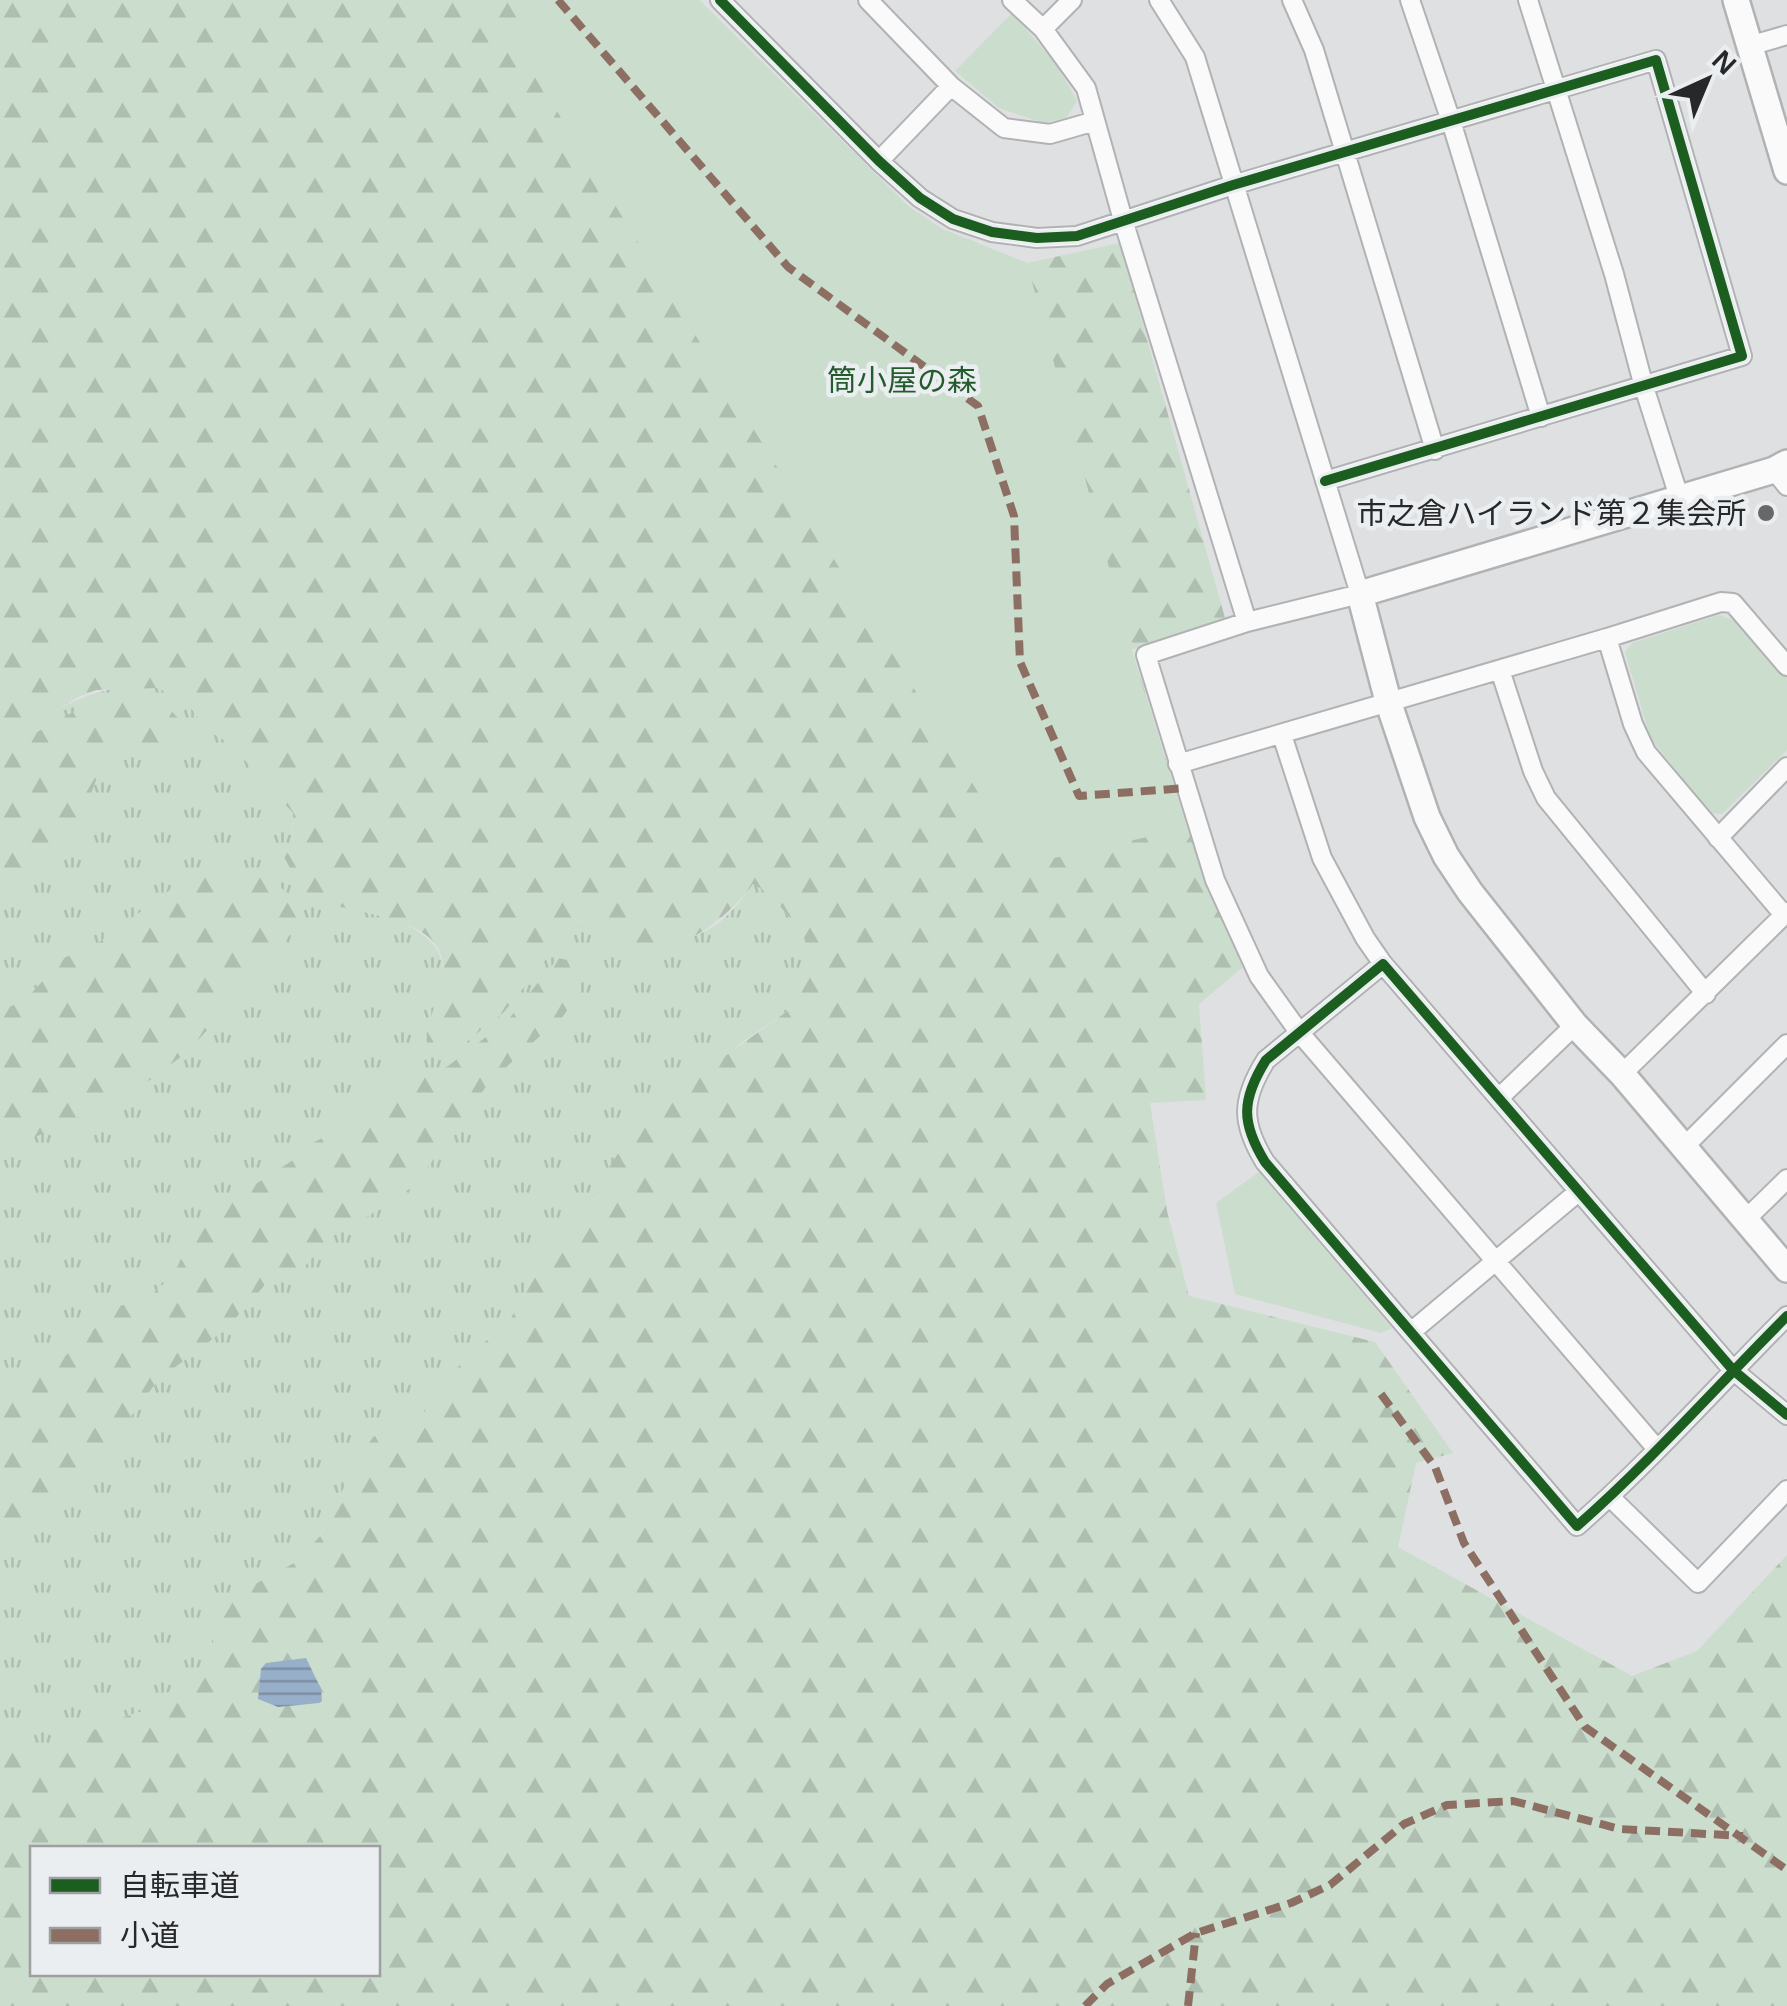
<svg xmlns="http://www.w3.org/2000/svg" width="1787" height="2006" font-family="Arial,'Noto Sans JP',sans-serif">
<defs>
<pattern id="grass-tufts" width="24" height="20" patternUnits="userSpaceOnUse" patternTransform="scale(2.5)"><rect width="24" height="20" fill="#cbddcd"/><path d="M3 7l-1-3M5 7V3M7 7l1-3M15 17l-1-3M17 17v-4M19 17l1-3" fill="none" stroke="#aebeb0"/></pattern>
<pattern id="forest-firs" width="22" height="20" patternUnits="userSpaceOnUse" patternTransform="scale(2.5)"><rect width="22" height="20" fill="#cbddcd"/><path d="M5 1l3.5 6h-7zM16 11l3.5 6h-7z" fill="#aebeb0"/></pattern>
<pattern id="water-rules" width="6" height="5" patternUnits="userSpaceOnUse" patternTransform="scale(2.5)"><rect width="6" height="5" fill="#97afc9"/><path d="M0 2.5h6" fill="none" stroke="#7b8ea3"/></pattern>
</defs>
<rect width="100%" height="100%" fill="#dfe0e2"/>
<path fill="url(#grass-tufts)" d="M124,687l33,1 27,11 24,31 16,10 18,17 51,56 -1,31 25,58c38,7 126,18 126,69 -1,23 -10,45 -17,67l16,23 62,-49 71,-90c35,-4 35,15 62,25 21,9 62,-11 80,-23 14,-10 26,-26 36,-41l18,12 32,39 8,30 -14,40 -56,39 -136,131 -16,39 -22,25 -20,11 -36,69 -62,57 -27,41c-77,21 -74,100 -124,144 -15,13 -37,21 -54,31 -11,6 -21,15 -32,23v39l-12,15 -54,42 -41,13 -58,36 -29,-13 -18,2v-1003c40,-25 76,-52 124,-58z"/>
<path fill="url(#forest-firs)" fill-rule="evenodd" d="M0,0h699l209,206 34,23 85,34 93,-20 105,375 -93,32 55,178 56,139 -44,37 7,96 -56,3 17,108 22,85 186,46 78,111 -37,10 -18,84 234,129 65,-25 90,-96v451h-1787v-258l18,-2 29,13 58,-36 41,-13 54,-42 12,-15v-39l27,-21 57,-31 24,-26 34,-69 19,-30 26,-15 23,-6 27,-41 62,-57 36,-69 20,-11 22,-25 16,-39 36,-57 156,-113 14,-40 -8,-30 -32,-39 -18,-11c-21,29 -74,75 -114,64 -27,-8 -29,-30 -64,-26l-71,90 -62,49c-4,-3 -9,-5 -12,-10 -19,-28 51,-93 -18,-124 -34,-15 -70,-18 -105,-28l-23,-42 8,-13 1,-31 -51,-56 -18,-17 -16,-10 -24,-31 -27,-11 -61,2 -18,7 -78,48zM32,1848h346v126h-346z
M123,697c31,3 42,2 61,29 -10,40 -53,10 -76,36 -17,18 -17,41 -29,63 -17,30 -51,56 -79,76v-148l96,-54z
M245,868h18l37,40 1,13 -43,54 -72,78 -52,39 -134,61v-142l25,-11 39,-42 34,-15 84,-62z
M558,958l9,2 14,30 -24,35 -18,12 -51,47 -74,102 -50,33 -19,3 -39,43 -34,12 -46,52 -68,51 -81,109 -25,25 -36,21 -16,1v-161l20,-1 23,-12 23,-7 53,-49 28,-7 27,-25 16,-35 37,-41 16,-6 55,-35 13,-13 37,-20 48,-45 38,-5 14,-8 60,-46z"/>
<path fill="#cbddcd" d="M550,0h149l210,207 33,22 85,34 104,386 56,179 -164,37 -510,-825z
M1012,13l45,52 20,36 -11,17 -23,5 -44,-15 -44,-37z
M1719,615l20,7 48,56v72l-65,64 -13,-1 -59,-76 -25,-85 7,-9z
M1259,1172l133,156 -11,5 -146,-39 -19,-91z"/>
<path fill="url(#water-rules)" d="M306,1658l15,31 1,12 -3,2 -41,4 -20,-8 3,-30 5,-6z"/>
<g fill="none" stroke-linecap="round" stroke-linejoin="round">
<g stroke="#b1b2b3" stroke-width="22">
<path id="street" d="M720,0l159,161 41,37 33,21 39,13 45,6 40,-2 156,-51 423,-125 86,296 -417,125
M868,0l83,86 53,42 46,6 45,-13
M1012,0l31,29 43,59 37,132 124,402
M1159,0l36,57 165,537 -113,28 -101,33 69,225 44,96 40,56 358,417
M1292,0l22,50 121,400
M1410,0l41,121 90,296
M1528,0l86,274 30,113 35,110
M1043,29l29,-29
M1749,46l38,-11
M879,161l72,-75
M1774,470l13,16
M1500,670l33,101 13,27 160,196
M1282,735l40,123 43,80 18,26
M1178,764l429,-126
M1718,838l69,-71
M1784,915l-138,-163 -13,-28 -26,-86 114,-36 12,1 54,63
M1622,1074l165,-162
M1500,1097l75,-72
M1684,1147l103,-103
M1745,1220l42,-41
M1787,1316c-70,70 -136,145 -210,210l-312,-364c-24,-39 -24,-62 1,-102l117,-96 350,406 54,45
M1411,1332l167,-140
M1610,1497l88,86 89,-93"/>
</g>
<g stroke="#b1b2b3" stroke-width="30">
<path id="secondary" d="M1736,0l51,171
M1787,463l-13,7 -414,124 28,107 39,116 19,39 24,36 105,133 47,49 165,195"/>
</g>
<use href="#street" stroke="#fafafb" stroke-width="18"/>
<use href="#secondary" stroke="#fafafb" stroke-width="25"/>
<path stroke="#8d6e63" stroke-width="8" stroke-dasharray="15 8" stroke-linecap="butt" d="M558,0l230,267 190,139 36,110 6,146 59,134 107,-8
M1381,1394l54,73 29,76 121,184 202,143
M1085,2006l22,-22 89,-51 95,-30 39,-18 74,-61 43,-19 66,-4 107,28 123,7
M1188,2006l8,-73"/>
<g stroke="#ebeef0" stroke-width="16">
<path id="cycleway" d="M720,0l159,161 41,37 33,21 39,13 45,6 40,-2 156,-51 423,-125 86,296 -417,125
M1787,1316c-70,70 -136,145 -210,210l-312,-364c-24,-39 -24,-62 1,-102l117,-96 350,406 54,45"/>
</g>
<use href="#cycleway" stroke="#1b5e20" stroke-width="10"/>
</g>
<circle fill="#67686a" stroke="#ebeef0" stroke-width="4" cx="1766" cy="513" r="10"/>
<g text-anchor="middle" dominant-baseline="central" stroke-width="9" stroke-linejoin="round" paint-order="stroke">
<g font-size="30" fill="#245b2d" stroke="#ebeef0">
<text x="902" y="380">筒小屋の森</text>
</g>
<g font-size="30" fill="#272829" stroke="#ebeef0" text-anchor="end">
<text x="1746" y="513">市之倉ハイランド第２集会所</text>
</g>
</g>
<rect x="30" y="1846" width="350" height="130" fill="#ebeef0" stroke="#9d9fa0" stroke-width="2.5"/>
<rect x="50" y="1878" width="50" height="15" fill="#1b5e20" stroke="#9d9fa0" stroke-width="2.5"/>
<text x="120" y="1896" font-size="30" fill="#272829">自転車道</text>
<rect x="50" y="1928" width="50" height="15" fill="#8d6e63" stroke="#9d9fa0" stroke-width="2.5"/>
<text x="120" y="1946" font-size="30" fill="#272829">小道</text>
<g transform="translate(1707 80) rotate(44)" stroke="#ebeef0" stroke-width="8" paint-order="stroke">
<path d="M0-8L18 38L0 25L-18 38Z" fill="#272829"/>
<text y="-15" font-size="28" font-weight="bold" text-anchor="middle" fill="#272829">N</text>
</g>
</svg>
